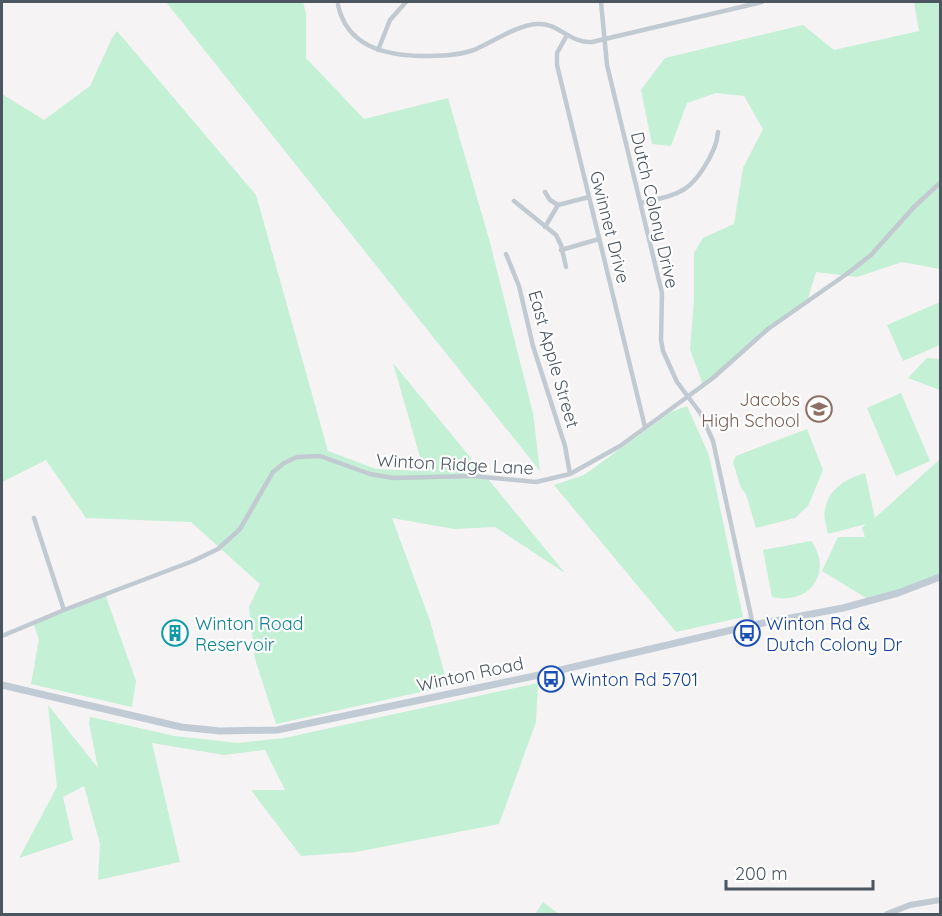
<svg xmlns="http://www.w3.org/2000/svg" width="942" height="916" font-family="Quicksand,sans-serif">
<rect width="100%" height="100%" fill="#f5f3f3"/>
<path fill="#c4f0d5" d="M166,2h137l3,11v45l58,61 84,-21 41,141 44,174 7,58z
M914,2h26v267l-38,-7 -45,15 -41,-5 -9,30 -40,27 -64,56 -13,-36 4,-49v-47l9,-15 31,-14 9,-56 20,-39 -19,-33 -28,-3 -29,10 -16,43 -19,-2 -11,-54 24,-32 138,-33 31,25 85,-19z
M117,31l139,164 72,256 48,18 48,2 -31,-108 172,210 -70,-46 -41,2 -62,-11 38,103 18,65 -172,38 -21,-65 -6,-52 11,-23 -69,-62 -105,-4 -40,-58 -44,22v-388l42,26 46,-34 22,-48z
M940,302v43l-37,16 -16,-36z
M927,358l13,1v31l-32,-12z
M901,393l29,68 -34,15 -29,-68z
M687,406l22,49 34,162 -67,15 -122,-147 30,-10 87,-63z
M807,429l16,41 -15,36 -13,12 -39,10 -10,-34 -5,-6 -8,-26 3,-6z
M940,459v118l-69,24 -49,-30 16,-34h27l-3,-9 4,-4 -38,10c-1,-7 -5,-17 -3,-24 3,-21 22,-32 40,-37l10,45z
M811,541c23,31 -2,65 -39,56l-9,-47z
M105,594l31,87 -4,26 -101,-23 8,-45 -6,-16z
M538,683l-2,39 -37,102 -143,28 -55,4 -50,-66h34l-20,-40 -41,5 -72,-12 28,119 -82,18 2,-36 -16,-58 -21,11 10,43 -54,18 38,-71 -9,-82 50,63 -9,-45 1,-6 85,19 63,7 46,-5z
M543,902l16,12h-24z"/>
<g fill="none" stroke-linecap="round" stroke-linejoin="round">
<path stroke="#c1cad1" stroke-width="4.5" d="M601,2l6,63 55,228 -1,47 2,11 14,31 24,32 12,27 40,184
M338,5c9,41 46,50 82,51 18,0 36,0 54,-6 19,-8 43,-25 63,-26 20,-2 34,20 55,18l170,-40
M567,35l-10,18v12l88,362
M378,50l12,-30 16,-18
M545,192l5,8 8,5 31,-8
M514,201l42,34 5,10 5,22
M641,203c37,-9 49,-9 68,-44 5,-10 8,-16 9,-27
M545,227l13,-22
M561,250l38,-11
M506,254l13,32 14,60 32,100 5,28
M34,518l30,92
M2,636l62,-26 129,-49 25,-12 22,-20 33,-57 11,-9 13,-6 23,-1 50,18 23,4 80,-2 63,6 34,-8 50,-28 44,-32 49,-36 55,-49 80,-56 23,-18 43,-48 26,-24"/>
<path stroke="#c1cad1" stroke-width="6" d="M887,914l23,-9 30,-5"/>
<path stroke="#c1cbd5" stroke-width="7" d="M2,685l179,42 39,4 57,-1 262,-55 214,-50 90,-17 55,-15 42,-16"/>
</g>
<defs>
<g id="school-ring" transform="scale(1.35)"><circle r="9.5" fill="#fff" stroke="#8d6e63" stroke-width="1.5"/><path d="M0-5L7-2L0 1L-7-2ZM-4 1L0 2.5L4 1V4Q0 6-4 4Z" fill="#8d6e63"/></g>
<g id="building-ring" transform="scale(1.35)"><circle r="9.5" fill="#fff" stroke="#0f9aa8" stroke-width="1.5"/><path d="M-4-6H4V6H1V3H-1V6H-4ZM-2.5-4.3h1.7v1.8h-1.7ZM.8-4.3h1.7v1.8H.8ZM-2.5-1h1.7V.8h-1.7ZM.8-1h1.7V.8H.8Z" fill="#0f9aa8"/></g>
<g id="bus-ring" transform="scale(1.35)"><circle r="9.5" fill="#fff" stroke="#1a4fb4" stroke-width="1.5"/><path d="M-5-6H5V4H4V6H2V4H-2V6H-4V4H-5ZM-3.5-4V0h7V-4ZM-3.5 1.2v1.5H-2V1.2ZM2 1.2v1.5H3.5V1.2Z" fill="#1a4fb4"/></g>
</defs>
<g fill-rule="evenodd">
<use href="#school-ring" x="819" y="409"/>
<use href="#building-ring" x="175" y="633"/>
<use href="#bus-ring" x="747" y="633"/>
<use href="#bus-ring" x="551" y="679"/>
</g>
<g text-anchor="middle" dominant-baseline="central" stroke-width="4.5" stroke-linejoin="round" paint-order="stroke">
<g font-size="18" fill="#4b5660" stroke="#fff">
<text transform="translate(655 210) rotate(77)">Dutch Colony Drive</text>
<text transform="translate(610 227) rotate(76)">Gwinnet Drive</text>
<text transform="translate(554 359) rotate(74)">East Apple Street</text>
<text transform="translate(455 464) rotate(3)">Winton Ridge Lane</text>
<text transform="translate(470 674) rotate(-12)">Winton Road</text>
</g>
<g font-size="18" fill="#785e54" stroke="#fff" text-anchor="end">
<text x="800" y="399">Jacobs<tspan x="800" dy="21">High School</tspan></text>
</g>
<g font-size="18" fill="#0d838f" stroke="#fff" text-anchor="start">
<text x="195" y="623">Winton Road<tspan x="195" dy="21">Reservoir</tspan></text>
</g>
<g font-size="18" fill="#164399" stroke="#fff" text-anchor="start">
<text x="766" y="623">Winton Rd &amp;<tspan x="766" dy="21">Dutch Colony Dr</tspan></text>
<text x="570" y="679">Winton Rd 5701</text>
</g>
</g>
<rect width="942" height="916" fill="none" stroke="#4b5660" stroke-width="6"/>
<path d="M726 880v9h147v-9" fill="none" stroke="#4b5660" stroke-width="3"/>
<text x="735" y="880" font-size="18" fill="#4b5660" stroke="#ffffff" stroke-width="4.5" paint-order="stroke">200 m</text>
</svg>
